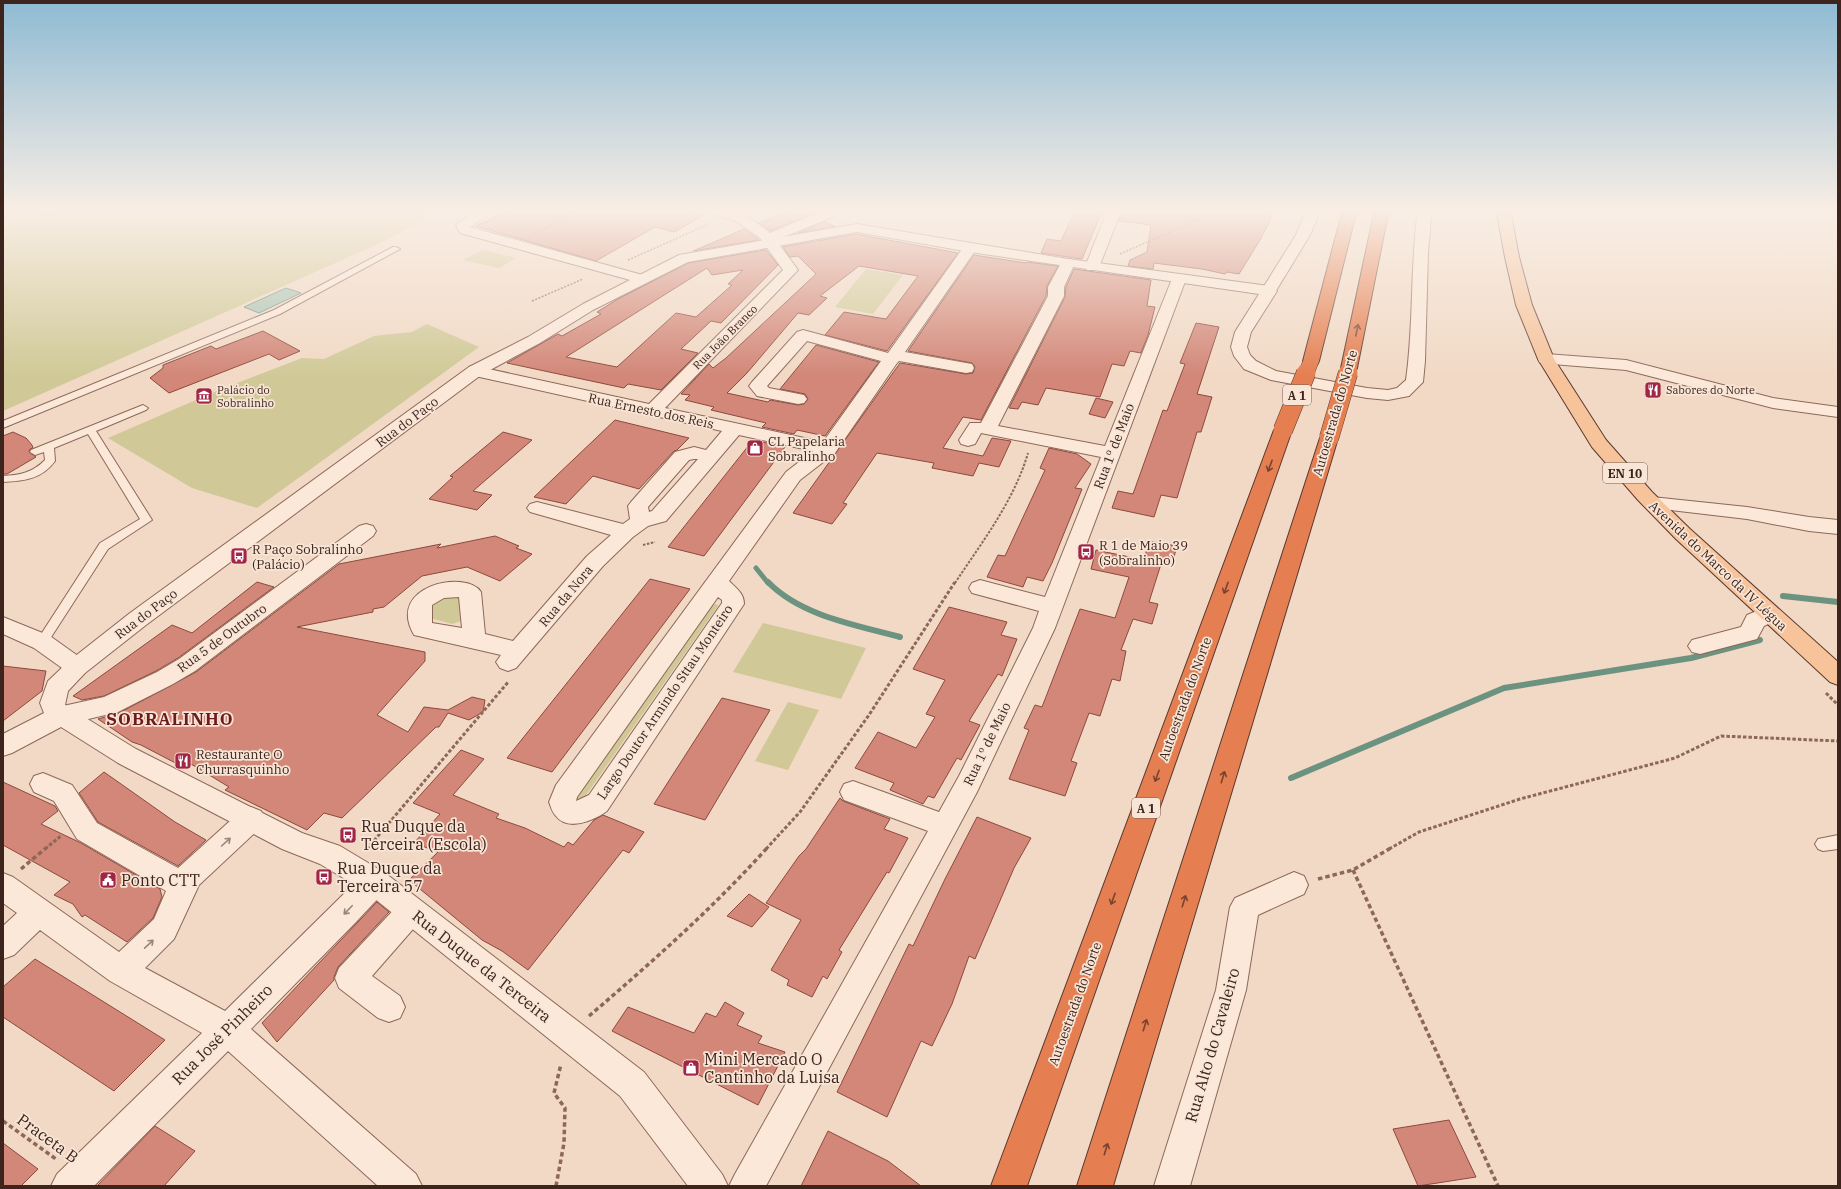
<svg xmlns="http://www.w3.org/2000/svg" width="1841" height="1189" font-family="'IBM Plex Serif',serif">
<rect width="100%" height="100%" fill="#f1d9c5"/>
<path fill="#d0c997" d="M3,209h433l-22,17 -47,23 -364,162z
M483,250l33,8 -17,10 -36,-8z
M866,269l37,6 -30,39 -38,-7z
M427,324l52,23 -222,161 -65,-20 -84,-50 111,-48 83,-32 22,1 50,-23 38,-4z
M453,597l7,2 1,22 -9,3 -22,-6 1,-13 9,-7z
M717,604l1,2 -134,192 -8,2v-4l136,-191z
M763,623l103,25 -25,51 -108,-27z
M788,702l31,8 -31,60 -33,-9z"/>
<path fill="#a7c4b4" stroke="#6c9380" d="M286,288l15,5 -42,20 -15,-6z"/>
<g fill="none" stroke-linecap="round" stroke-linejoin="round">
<path stroke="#6c9380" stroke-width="5" d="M756,568l12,15"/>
<path stroke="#6c9380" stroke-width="6" d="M768,582c33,34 88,43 132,55
M1783,596l55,6
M1291,778l213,-90 187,-30 69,-18"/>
</g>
<path fill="#d28778" stroke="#8e493d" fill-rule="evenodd" d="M511,209h171l22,6 -30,17 -19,-5 -59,34 -120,-35z
M790,209h33l-53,22 -11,-8z
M1076,209h27l-21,50 -41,-6 6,-14 14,2z
M1123,209h133l18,4 -14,27 -21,34 -12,-2 -2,2 -23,-5 -48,-6 -1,6 -25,-3 2,-6 17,-8 4,-27 -32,-4z
M823,222l12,4 -37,7z
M744,229l15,11 -66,11 19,-8z
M856,234l102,19 -71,98 -62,-16 19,-23 42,7 32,-43 -59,-10 -39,30 7,2 -18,17 -11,-2 -51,60 -20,20 41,9 2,-2 28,5 6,-1 4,-5 -3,-5 -25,-5 36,-44 63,17 -54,74 -28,-6 -3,4 -32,-7 4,-4 -55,-13 3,-3 -29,-7 5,-5 -9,-1 28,-30 4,4 13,-10 90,-84 -18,-18 -8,1 -7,-10z
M766,250l12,15 -57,58 -10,-2 -30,28 17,4 -37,37 -33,-6 -4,4 -117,-25 51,-29 4,2 39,-22 -4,-2 21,-13 70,-36zM707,268l5,7 31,-5 -15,14 4,1 -36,32 -20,-4 -59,54 -51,-10z
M974,255l52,8 1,-1 31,4 -11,20 -1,10 -65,124 -18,-3 -20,31 40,8 9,-18 19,3 -12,26 -20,-4 -6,13 -41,-8 2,-5 -57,-10 -34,50 4,1 -15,20 -39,-11 107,-150 66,11 7,-1 2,-6 -3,-4 -64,-12z
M1074,269l77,11 -4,26 8,1 -7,28 -7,18 -11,-2 -6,15 -12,-2 -12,33 -54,-9 -8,17 -16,-3 -4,7 -9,-1 56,-111 1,-10z
M1196,323l23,4 -22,67 15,3 -11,35h-4l-20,66 -16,-3 -7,22 -42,-9 6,-17 15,3 30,-84 4,1 18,-47 -5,-1z
M263,331l37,20 -21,9 -10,-6 -100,39 -19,-15 13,-10v-3l48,-19 5,3z
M1096,398l17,4 -8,16 -16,-4z
M615,420l74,18 -12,12 -3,1 -35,38 -46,-13 -27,28 -32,-7z
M13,432l13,6 6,7 1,3 -3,1 -1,3 7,5 -29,17h-4v-38z
M503,432l29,8 -59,51 19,4 -15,15 -48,-11 24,-22 -3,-1z
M753,440l32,7 -81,109 -36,-9z
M1049,448l28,6 14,10 -16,24 7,1 -30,74 -9,18 -16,-4 -4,10 -36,-10 11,-22 7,1 40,-86 -5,-2z
M495,536l24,10 -3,2 16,6 -32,27 -33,-14 -45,9 -38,31 -11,2v3l-76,15 128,25v9l-48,54 31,17 16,-25 24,3 24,-13 13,3 -2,12 -14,8 -21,-7 -9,14h-3l-94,91 -18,-5 -17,17 -82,-40 4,-3 -38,-23 -6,4 -44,-23 -9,-3 -34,-23 21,-6 77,-41 143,-108 102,-20 -4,4z
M1149,541l28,5 -5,18 -10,-3 -13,41 9,2 -6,20 -19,-5 -12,31 5,1 -6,30 -8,-2 -12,37 -11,-3 -18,48 6,2 -12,33 -56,-17 20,-49 -5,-2 11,-23 7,2 38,-98 35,9 14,-41 -38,-8 5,-19 48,10z
M650,579l40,10 -138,183 -45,-14z
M257,582l17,5 -96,71 -22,13 -52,25 -22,4 -9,-4 99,-71 20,8z
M949,607l58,15 -6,13 16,4 -15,37 -4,-2 -29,47 11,4 -19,35 -4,-2 -23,40 -6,-2 -5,8 -33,-14 4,-7 -39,-15 23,-36 38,16 19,-31 -9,-3 19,-34 -32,-11z
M3,666l43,5 -4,20 -39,30z
M722,698l48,12 -65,110 -51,-16z
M461,750l23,9 -31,36 46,19 -3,4 29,10 39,19 4,-5 5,3 21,-25 9,-5 41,17 -15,21 -6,-3 -95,120 -26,-19 -20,-11 -73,-60 29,-28 -24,-9 26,-29 -27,-11z
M104,772l71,50 31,18 -28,26 -80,-44 -19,-29z
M3,782l52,24 3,5 -17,13 40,19 79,46 2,8 -9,21 -26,24 -42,-27 -3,2 -9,-13 -19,-9 16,-13 -67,-37z
M840,798l3,3 47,18 -6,10 24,9 -19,35 -2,-1 -48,78 3,2 -15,27 -4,-3 -11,21 -25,-12 2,-5 -18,-10 30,-50 -35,-17 33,-47 7,-7z
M977,817l54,21 -17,30 -39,91 -6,-3 -17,48 -20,42 -11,-5 -34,76 -50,-25 72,-148 4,2 32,-67z
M749,894l20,13 -17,20 -25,-11z
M377,902l12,10 -51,55 -4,10v3l-57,62 -15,-19z
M35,959l130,81 -51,51 -111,-74v-30z
M725,1002l19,11 -7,12 25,11 -4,7 27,9 -27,53 -146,-74 16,-24 66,26 12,-20 10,4z
M1449,1120l27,57 -58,9 -25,-57z
M155,1126l40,25 -31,35h-67z
M828,1131l60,30 33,25h-120z
M3,1143l35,26 -17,17h-18z"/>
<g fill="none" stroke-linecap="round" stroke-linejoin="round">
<g stroke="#8d6859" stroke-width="2">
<path id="service" d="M26,209h49l-26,5z
M393,247h3l4,2 -120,65 -277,114v-7l271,-111z
M143,405l5,3 -2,2 -50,21 56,89 -44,29 -62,96 -4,2 -4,-2 -2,-3 2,-3 62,-96 40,-24 -52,-85 -34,14 1,13c-13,18 -31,20 -52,21v-6c17,-1 29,-3 42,-16l-1,-8 -9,3 -5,-3 1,-2z
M1838,835v14l-15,2 -5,-2 -3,-5 3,-5z"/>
</g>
<g stroke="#8d6859" stroke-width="2">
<path id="minor" d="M481,209h17l-28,18 176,49 2,3 -2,3 -5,1 -181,-50 -4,-7 2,-3z
M703,209c31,0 43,4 67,24l55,-23 6,-1 6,4 -2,3 -59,24 22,30 -133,138 158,34 58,-81 -74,-20 -40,45 2,2 35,7 3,4 -3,4 -6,1 -41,-8 -8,-10 3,-4 45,-50 6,-2 85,23 77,-108h10l2,3 -72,104 61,11 6,1 2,4 -2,4 -6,1 -67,-12 -2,2 -62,90 -35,27 -71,101c7,7 15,12 15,23l-137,207c-12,9 -39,21 -51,5 -4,-4 -5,-9 -7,-14l7,-17 230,-313 27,-21 -74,-16 -73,86 -18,5 -15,11 -30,29 -87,102 -8,3 -8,-3 -4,-6 5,-7 -87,-20c-29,-50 53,-66 67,-43l4,42 28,7 74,-85 24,-21 -81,-23 -3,-4 3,-4 7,-2 86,22 7,-5 -2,-13 3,-4 44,-50 19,-5 12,3 16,-19 -247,-55 -6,-1 -2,-4 2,-4 6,-1 174,38 134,-134 -23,-32 -24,-17 -32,-9zM694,459h4l-46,52 -3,1 -1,-5 41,-47zM459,597l3,31 -30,-5v-18l12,-7zM718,597l4,3v3l-133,192 -13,6 1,-4z
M1108,209h14l-23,58 -2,3h-10l-2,-3z
M1307,209h14l-11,26 -36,59 -5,2 -5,-2 -3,-3 35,-56z
M1068,259l5,1 2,3 -11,24v9l-66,130 107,20 67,-167 2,-3 5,-1 5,1 2,3 -131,349 -78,164 -211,394h-37l6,-12 193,-343 -84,-31 -4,-8 4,-8 9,-3 86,31 20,-36 74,-148 6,-17 -67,-18 -3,-5 3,-5 8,-3 65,17 56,-140 -120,-24 -6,11 -7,2 -7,-2 -2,-4 11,-17h11l67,-127v-9l13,-24 2,-3z
M1546,354l80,6 147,38 65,9v10l-65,-9 -147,-38 -86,-7 -2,-4 2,-4z
M1652,497l95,10 62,10 29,3v14l-29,-3 -62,-12 -102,-12 -3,-4 3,-4z
M366,524l7,2 3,5 -3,5 -178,135 -22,13 -55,28 -55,13 -9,-3 -3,-7 3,-7 50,-11 53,-25 22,-13 180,-133z
M1769,606l8,2 3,6 -3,6 -13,6 -7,13 -57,15 -8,-2 -4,-6 4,-6 49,-13 6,-12z
M3,617l47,19 35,25 4,6 -4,6 -8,3 -8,-3 -35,-25 -31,-14z
M43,773l29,12 25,38 81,45 63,-57 10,-4 10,4 4,8 -4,8 -62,58 -25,54 -29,29 80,43 140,-138 10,-4 10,4 4,9 -4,9 -29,31 -105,107 165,145 6,12h-44l-150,-135 -134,135h-43l6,-12 145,-141 -92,-52 -70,-51 -26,25 -11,4v-33l14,-13 -14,-10v-30l10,4 106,75 35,-33 12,-28 -89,-52 -23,-38 -20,-9 -4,-8 4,-8z
M1294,872l10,4 4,9 -4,9 -46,21 -12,75 -56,196h-36l62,-196 14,-83 5,-9z
M411,898l10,4 5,9 -5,9 -49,56 28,20 5,11 -5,11 -11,4 -11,-4 -39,-30 -4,-10 4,-10 62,-66z"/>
</g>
<g stroke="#8d6859" stroke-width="2">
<path id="tertiary" d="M1418,209h14l-4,43 -3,109 -2,21 -14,14 -21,4 -21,-2 -96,-18 -27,-11 -10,-13 -3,-9 4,-15 24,-38 -289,-42 -113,-20 -169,30 -95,48 -53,33 -59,32 -335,250 -61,48 -17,18 -3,14 71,44 166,84 38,13 45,27 259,199 78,102 6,12h-40l-68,-90 -255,-205 -45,-27 -38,-15 -164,-86 -57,-36 -49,26 -9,3v-22l41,-21 -4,-10 8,-22 21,-20 61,-48 339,-246 59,-30 55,-33 96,-49 178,-31 211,35 201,27 5,2 3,3 -26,41 -4,15 3,8 6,6 20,10 91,17 21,2 9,-2 9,-8c8,-56 4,-114 12,-171z"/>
</g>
<g stroke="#5b382e" stroke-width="2">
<path id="primary" d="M1496,209h14l9,48 13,48 22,54 52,81 46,52 38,37 148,133v23l-8,-3 -154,-143 -38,-39 -46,-53 -54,-88 -22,-54 -11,-48z"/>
</g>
<g stroke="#5b382e" stroke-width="2">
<path id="motorway" d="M1343,209h14l-38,152 -2,4 -6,1 -6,-1 -2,-4z
M1375,209h14l-32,159 -2,4 -6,1 -6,-1 -2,-4z
M1283,425l6,1 3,4 -265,756h-36l283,-756 3,-4z
M1329,432l7,2 2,4 -225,748h-36l243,-748 2,-4z"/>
</g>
<path stroke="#8d6859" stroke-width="1.5" stroke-dasharray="2 1.5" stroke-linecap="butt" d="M535,234l46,-25
M1120,254l80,-35 7,-10
M628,260l79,-35
M532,301l51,-22"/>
<path stroke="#8d6859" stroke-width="2" stroke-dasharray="2.5 1.5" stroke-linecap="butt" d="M643,545l12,-3
M955,583c27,-41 59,-82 73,-130"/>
<path stroke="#8d6859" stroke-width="3" stroke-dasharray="3.5 2" stroke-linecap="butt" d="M1826,693l12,12
M45,849l17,-14
M367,849l142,-168
M766,849l34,-37 69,-97 86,-133
M1389,849l30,-17 101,-33 155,-41 46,-22 117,5"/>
<path stroke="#8d6859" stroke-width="3.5" stroke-dasharray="4.5 3" stroke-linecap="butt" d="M21,869l25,-21
M1353,870l145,316
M1318,879l35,-9 38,-22
M589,1016c62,-53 123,-107 178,-168
M3,1121l53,38
M556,1186l8,-43 1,-35 -11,-15 7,-29"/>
<use href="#service" fill="#fbe8d9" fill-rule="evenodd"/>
<use href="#minor" fill="#fbe8d9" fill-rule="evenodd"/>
<use href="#tertiary" fill="#fbe8d9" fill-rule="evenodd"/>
<use href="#primary" fill="#f6c39b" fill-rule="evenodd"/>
<use href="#motorway" fill="#e57f51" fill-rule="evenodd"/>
<g stroke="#5b382e" stroke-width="16" stroke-linecap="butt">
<path id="motorway-bridge-far1" d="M1306,374l5,-13
M1347,374l2,-6"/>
</g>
<g stroke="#5b382e" stroke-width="20" stroke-linecap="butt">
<path id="motorway-bridge" d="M1283,430l23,-57
M1329,438l19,-65"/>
</g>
<use href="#motorway-bridge-far1" stroke="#e57f51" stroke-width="15"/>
<use href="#motorway-bridge" stroke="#e57f51" stroke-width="19"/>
</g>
<defs><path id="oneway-shaft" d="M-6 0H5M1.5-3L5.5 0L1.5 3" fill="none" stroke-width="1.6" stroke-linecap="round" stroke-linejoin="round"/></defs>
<g stroke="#784430">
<use href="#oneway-shaft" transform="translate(1357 330) rotate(-78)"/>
<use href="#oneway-shaft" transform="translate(1270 466) rotate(110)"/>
<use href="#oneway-shaft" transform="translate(1226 588) rotate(110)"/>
<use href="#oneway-shaft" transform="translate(1157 776) rotate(110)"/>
<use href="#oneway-shaft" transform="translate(1223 777) rotate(-73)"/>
<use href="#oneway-shaft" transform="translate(1113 899) rotate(110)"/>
<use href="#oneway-shaft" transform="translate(1184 901) rotate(-73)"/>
<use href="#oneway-shaft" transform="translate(1145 1025) rotate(-73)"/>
<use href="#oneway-shaft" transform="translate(1106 1149) rotate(-73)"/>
</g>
<g stroke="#9c867c">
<use href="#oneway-shaft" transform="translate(226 842) rotate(-42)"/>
<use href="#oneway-shaft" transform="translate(348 910) rotate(134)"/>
<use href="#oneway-shaft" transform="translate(149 944) rotate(-43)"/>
</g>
<linearGradient id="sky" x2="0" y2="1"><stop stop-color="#8ebad3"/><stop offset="0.56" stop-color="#f9eee5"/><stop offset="1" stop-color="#f9eee5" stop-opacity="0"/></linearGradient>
<rect width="1841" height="376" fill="url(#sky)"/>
<defs>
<g id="restaurant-square" transform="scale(0.9)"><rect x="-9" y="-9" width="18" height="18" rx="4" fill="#a12545" stroke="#f8e5d5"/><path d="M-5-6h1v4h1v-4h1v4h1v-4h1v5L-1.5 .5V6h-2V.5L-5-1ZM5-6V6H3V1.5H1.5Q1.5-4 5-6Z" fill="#fff"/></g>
<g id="museum-square" transform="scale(0.9)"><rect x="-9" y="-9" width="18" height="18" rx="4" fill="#a12545" stroke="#f8e5d5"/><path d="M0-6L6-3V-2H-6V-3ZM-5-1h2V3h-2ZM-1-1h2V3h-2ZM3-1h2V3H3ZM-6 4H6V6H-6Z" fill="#fff"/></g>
<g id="shop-square" transform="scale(0.9)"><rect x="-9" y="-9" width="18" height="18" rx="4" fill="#a12545" stroke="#f8e5d5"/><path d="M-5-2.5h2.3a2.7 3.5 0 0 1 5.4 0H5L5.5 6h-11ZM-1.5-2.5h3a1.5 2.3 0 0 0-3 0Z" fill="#fff"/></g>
<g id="bus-square" transform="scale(0.9)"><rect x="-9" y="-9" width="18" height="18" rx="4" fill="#a12545" stroke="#f8e5d5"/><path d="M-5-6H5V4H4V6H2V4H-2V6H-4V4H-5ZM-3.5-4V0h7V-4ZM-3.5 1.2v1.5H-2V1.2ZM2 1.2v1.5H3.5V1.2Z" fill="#fff"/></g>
<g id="civic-square" transform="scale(0.9)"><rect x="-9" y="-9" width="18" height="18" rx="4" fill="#a12545" stroke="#f8e5d5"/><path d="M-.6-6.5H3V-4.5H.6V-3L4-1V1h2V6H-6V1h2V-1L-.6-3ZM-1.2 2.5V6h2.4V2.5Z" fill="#fff"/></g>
</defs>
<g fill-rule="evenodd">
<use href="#restaurant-square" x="1653" y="390"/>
<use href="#museum-square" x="204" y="396"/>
<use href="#shop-square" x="755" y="448"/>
<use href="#bus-square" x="1086" y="552"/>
<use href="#bus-square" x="239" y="556"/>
<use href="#restaurant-square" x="183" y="761"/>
<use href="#bus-square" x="348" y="835"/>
<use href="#bus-square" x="324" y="877"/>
<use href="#civic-square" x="108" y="880"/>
<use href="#shop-square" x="691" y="1068"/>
</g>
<g text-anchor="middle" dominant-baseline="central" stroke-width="3.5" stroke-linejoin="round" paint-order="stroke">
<g font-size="11" fill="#3d251e" stroke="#f8e5d5">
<text transform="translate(725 337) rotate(-45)">Rua João Branco</text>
</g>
<g font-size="11" fill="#3d251e" stroke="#f8e5d5" text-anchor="start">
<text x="217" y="390">Palácio do<tspan x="217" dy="13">Sobralinho</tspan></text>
<text x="1666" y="390">Sabores do Norte</text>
</g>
<g fill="#f8e5d5" stroke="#755f55" stroke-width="1">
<rect x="1283" y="385" width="28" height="20" rx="3"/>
<rect x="1603" y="463" width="44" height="20" rx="3"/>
<rect x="1132" y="798" width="28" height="20" rx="3"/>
</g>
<g font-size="12" font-weight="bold" fill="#3d251e">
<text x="1297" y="395">A 1</text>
<text x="1625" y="473">EN 10</text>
<text x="1146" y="808">A 1</text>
</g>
<g font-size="13" fill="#3d251e" stroke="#f8e5d5">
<text transform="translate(651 411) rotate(12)">Rua Ernesto dos Reis</text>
<text transform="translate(1335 413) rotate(-74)">Autoestrada do Norte</text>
<text transform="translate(407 422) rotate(-37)">Rua do Paço</text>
<text transform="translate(1114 446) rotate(-69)">Rua 1º de Maio</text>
<text transform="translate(1718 566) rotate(43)">Avenida do Marco da IV Légua</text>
<text transform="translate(566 596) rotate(-50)">Rua da Nora</text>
<text transform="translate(146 614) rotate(-37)">Rua do Paço</text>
<text transform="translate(222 638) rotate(-36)">Rua 5 de Outubro</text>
<text transform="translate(1185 699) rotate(-70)">Autoestrada do Norte</text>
<text transform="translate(665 702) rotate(-56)">Largo Doutor Armindo Sttau Monteiro</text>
<text transform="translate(987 744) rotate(-64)">Rua 1º de Maio</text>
<text transform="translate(1075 1004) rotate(-70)">Autoestrada do Norte</text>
</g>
<g font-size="13" fill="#3d251e" stroke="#f8e5d5" text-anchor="start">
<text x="768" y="441">CL Papelaria<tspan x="768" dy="15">Sobralinho</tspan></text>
<text x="1099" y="545">R 1 de Maio 39<tspan x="1099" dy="15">(Sobralinho)</tspan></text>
<text x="252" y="549">R Paço Sobralinho<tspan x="252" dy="15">(Palácio)</tspan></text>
<text x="196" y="754">Restaurante O<tspan x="196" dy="15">Churrasquinho</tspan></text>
</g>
<g font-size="16" fill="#3d251e" stroke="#f8e5d5" text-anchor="start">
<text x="361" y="826">Rua Duque da<tspan x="361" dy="18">Terceira (Escola)</tspan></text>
<text x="337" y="868">Rua Duque da<tspan x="337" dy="18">Terceira 57</tspan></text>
<text x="121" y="880">Ponto CTT</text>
<text x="704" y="1059">Mini Mercado O<tspan x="704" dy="18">Cantinho da Luisa</tspan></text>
</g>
<g font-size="16" fill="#3d251e" stroke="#f8e5d5">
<text transform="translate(482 966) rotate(38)">Rua Duque da Terceira</text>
<text transform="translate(222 1034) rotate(-45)">Rua José Pinheiro</text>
<text transform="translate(1212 1045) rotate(-74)">Rua Alto do Cavaleiro</text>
<text transform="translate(48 1138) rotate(36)">Praceta B</text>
</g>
<g font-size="17" font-weight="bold" letter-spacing="1" fill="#6c1b1e" stroke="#f8e5d5">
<text x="170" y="719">SOBRALINHO</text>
</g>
</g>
<rect width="1841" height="1189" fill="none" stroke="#3d251e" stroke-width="8"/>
</svg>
